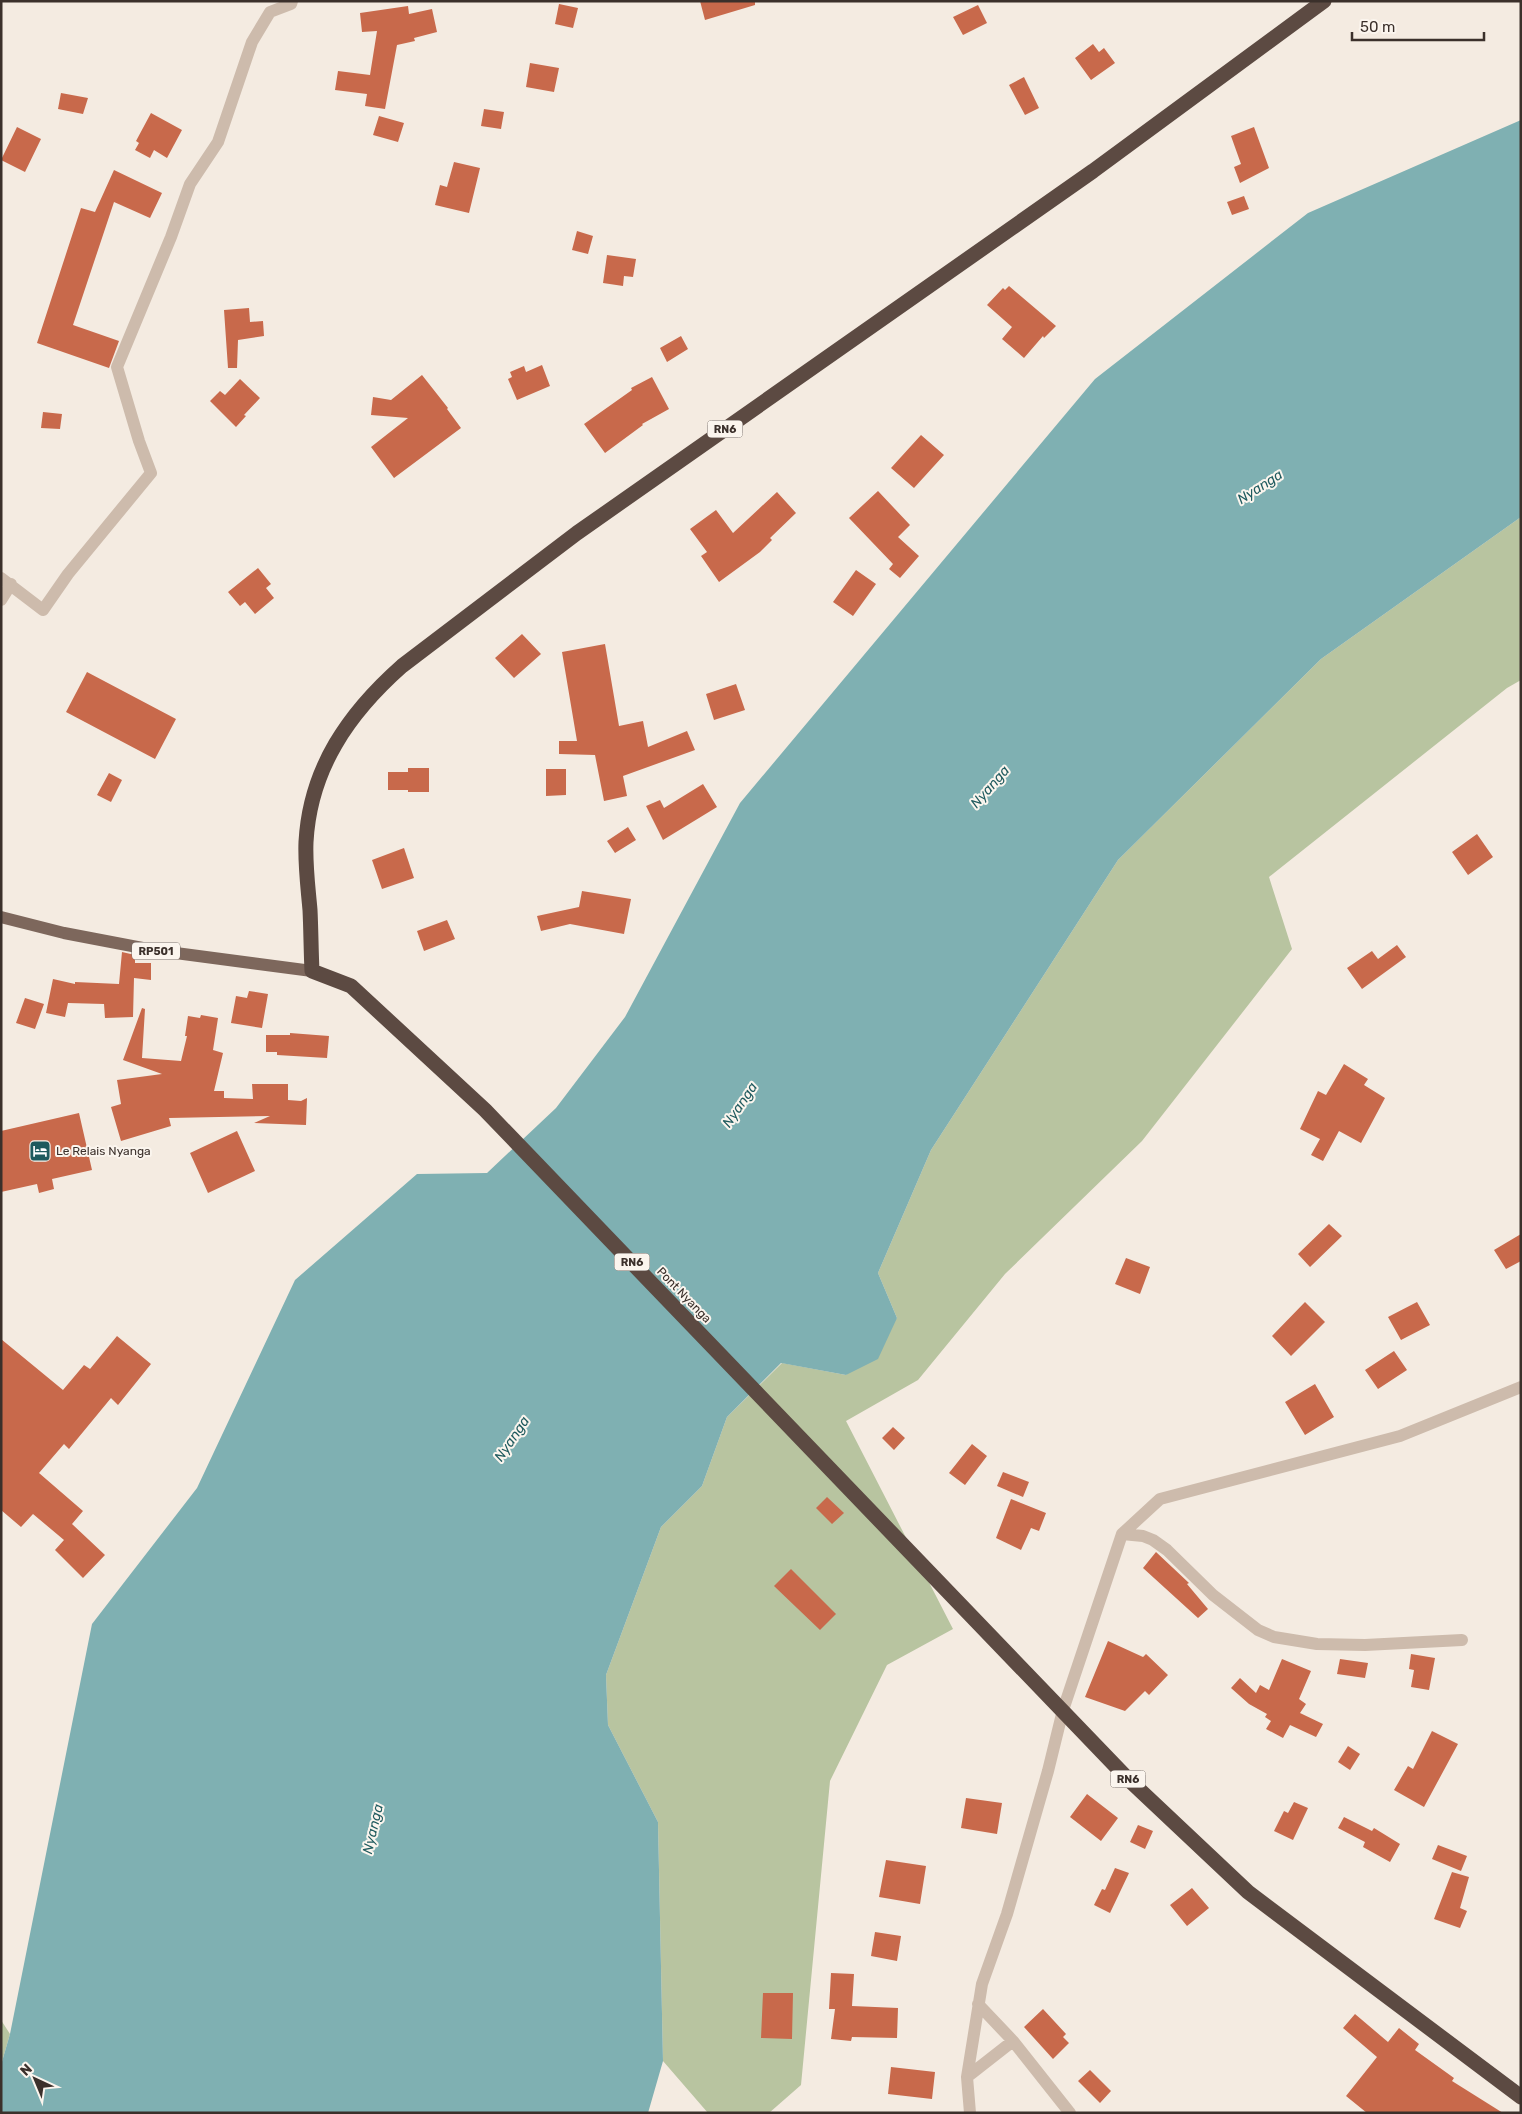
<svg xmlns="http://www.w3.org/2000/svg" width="1522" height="2114" font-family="Rubik,sans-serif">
<rect width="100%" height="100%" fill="#f4ebe1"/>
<path fill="#b8c4a0" d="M1521,517v163l-14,8 -238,189 23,72 -150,192 -137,133 -87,106 -72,41 107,208 -66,36 -57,116 -29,304 -32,28h-61l-45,-52 -5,-239 -50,-97 -2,-50 55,-148 41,-41 25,-69 55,-54 64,12 51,-57 -19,-45 53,-123 187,-290 203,-201z
M1,2020l9,14 -9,31z"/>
<path fill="#7fb0b2" d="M1521,120v397l-200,142 -203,201 -187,290 -53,123 19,45 -19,41 -32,16 -65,-12 -54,54 -25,69 -41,41 -55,148 2,50 50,97 5,239 -15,52h-647v-48l9,-31 82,-410 105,-136 98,-208 122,-106 70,-1 69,-65 69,-91 115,-214 355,-424 213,-166z"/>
<path fill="#c8694b" d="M700,1h55v4l-50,15z
M559,4l19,4 -5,20 -18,-4z
M978,5l9,18 -24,12 -10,-18z
M408,6l1,8 23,-5 5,23 -23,6 1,3 -18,4 -12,64 -20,-3 2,-12 -32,-4 3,-19 32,4 7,-44 -15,1 -2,-19z
M1093,44l6,8 5,-4 11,15 -24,17 -16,-22z
M530,63l29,5 -5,24 -28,-5z
M1024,77l15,31 -14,7 -16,-30z
M61,93l27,5 -5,16 -25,-5z
M484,109l20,3 -3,17 -20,-3z
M151,113l31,17 -15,28 -13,-8 -4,8 -15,-8 4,-7 -3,-2z
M379,116l25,7 -6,19 -25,-7z
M17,127l24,12 -16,33 -24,-12z
M1254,127l15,41 -29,15 -6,-16 7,-3 -10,-28z
M454,162l26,6 -11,45 -34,-8 5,-20 7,2z
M114,170l48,23 -12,25 -36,-16 -41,123 46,16 -10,27 -72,-25 44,-135 14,4z
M1244,196l5,13 -17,6 -5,-13z
M577,231l16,5 -5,18 -16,-4z
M607,255l29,4 -3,18 -9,-1 -1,10 -20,-3z
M1009,286l47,40 -12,12 -1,-2 -19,22 -22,-19 10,-12 -25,-22 16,-17 2,2z
M249,308l1,14 13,-1 1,15 -26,4 -1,28h-9l-4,-58z
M681,336l7,13 -21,13 -7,-14z
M542,365l8,21 -33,14 -9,-21 4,-2 -2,-5 14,-6 2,6z
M422,375l26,33 -1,1 14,19 -67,50 -23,-31 37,-29 -37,-3 2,-18 18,3z
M652,377l17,32 -27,15 1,1 -38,28 -21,-29 48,-34 -1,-2z
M240,379l20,19 -16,17 2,1 -10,11 -26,-26 10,-10 5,4z
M43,412l19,2 -2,15 -19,-1z
M921,435l23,20 -30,33 -23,-20z
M878,491l32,34 -12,12 21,19 -19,22 -11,-9 4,-5 -44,-46z
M777,492l19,21 -26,25 2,2 -12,12 -41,30 -18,-26 6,-4 -17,-23 26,-19 17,23z
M258,568l13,16 -5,4 8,10 -19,16 -10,-12 -5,4 -12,-14z
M856,570l20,14 -23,32 -20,-14z
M522,634l19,20 -27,24 -19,-20z
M605,644l14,82 24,-5 5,26 39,-16 8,19 -72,26 4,20 -23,5 -9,-46 -36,-1v-13h18l-15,-89z
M87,672l89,47 -21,40 -89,-47z
M736,684l9,26 -31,10 -8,-26z
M408,768h21v24h-21v-2h-20v-18h20z
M546,769h20v26l-20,1z
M109,773l13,7 -11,22 -14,-7z
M703,784l14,23 -54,33 -17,-34 14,-6 4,8z
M628,827l8,13 -21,13 -8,-12z
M1477,834l16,23 -25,18 -16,-23z
M404,848l10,30 -32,11 -10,-29z
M582,891l49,8 -7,35 -54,-10 -29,7 -4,-15 42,-9z
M447,920l8,19 -31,12 -7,-20z
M1397,945l9,12 -44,32 -15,-21 25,-17 6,8z
M122,952l13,3v8h16v17l-17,-2 -1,39 -28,1 -1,-14 -36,-1 -3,14 -19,-4 7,-34 22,5v-2l44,2z
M249,991l19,3 -6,34 -31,-5 5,-27 11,2z
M25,998l19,6 -9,25 -19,-6z
M142,1008l3,1 -3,49 39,3 6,-25h-2l3,-20 12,2 1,-3 17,3 -5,32 10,3 -9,38h10v7l29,1 -1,-15h36v16l13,1 6,-3 -1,27 -52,-2 16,-7 -101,2 2,8 -50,15 -10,-34 10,-3 -4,-24 45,-6 -39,-14z
M290,1033l39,3 -2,22 -50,-3v-3h-11v-17h24z
M1344,1064l24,15 -4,6 21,13 -24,45 -22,-12 -16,30 -12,-6 9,-16 -20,-10 18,-38 8,4z
M79,1113l13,57 -40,9 2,10 -15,4 -2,-9 -36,8v-61z
M237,1131l18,40 -47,22 -18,-40z
M1329,1224l13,12 -32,31 -12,-13z
M1521,1234v27l-15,8 -12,-19z
M1126,1258l24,9 -10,27 -25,-10z
M1305,1302l20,20 -34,34 -19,-20z
M1417,1302l13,23 -29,15 -13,-23z
M117,1336l34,28 -33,41 -7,-7 -42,51 -5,-5 -25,29 44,38 -11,13 33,31 -22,23 -28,-28 9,-10 -31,-26 -12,13 -20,-17v-171l62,51 21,-25 6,4z
M1394,1351l13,19 -29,19 -13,-19z
M1315,1384l19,33 -29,18 -20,-33z
M893,1427l12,11 -11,12 -12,-12z
M972,1444l15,12 -22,29 -16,-12z
M1003,1472l26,10 -6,15 -26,-11z
M827,1497l17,16 -12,11 -16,-16z
M1011,1499l35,14 -7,18 -8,-3 -10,22 -25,-12z
M1156,1552l33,31 -2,1 21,25 -10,9 -55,-50z
M791,1569l45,45 -16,16 -46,-44z
M1108,1641l35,16 3,-3 22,21 -19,20 -4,-4 -20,20 -40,-14z
M1411,1654l24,4 -6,32 -18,-3 3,-17 -5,-1z
M1282,1659l29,12 -12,28 7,5 -6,9 23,11 -7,13 -26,-12 -7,13 -17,-9 5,-8 -6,-4 2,-3 -18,-10 -18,-16 9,-10 16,15 4,-8 9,5z
M1340,1659l28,4 -3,15 -28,-4z
M1432,1731l26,13 -34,63 -30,-17 14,-24 5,3z
M1348,1746l12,8 -10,16 -12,-8z
M1087,1794l31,24 -17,23 -31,-24z
M966,1798l36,5 -5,31 -36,-6z
M1294,1802l14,6 -15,32 -19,-9 10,-20 4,2z
M1344,1817l28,14 2,-3 26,16 -10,18 -27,-15 2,-5 -27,-14z
M1138,1825l15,6 -8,18 -15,-7z
M1438,1845l29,11 -6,15 -29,-12z
M886,1860l40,6 -6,38 -41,-7z
M1115,1868l14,5 -19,40 -16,-8 8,-16 3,1z
M1452,1872l17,5 -9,31 7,3 -7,17 -26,-9z
M1192,1888l17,20 -22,18 -17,-21z
M875,1932l26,4 -4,25 -26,-5z
M831,1973l23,1 -2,32 46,2 -1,30 -45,-1 -1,4 -20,-2 4,-30h-6z
M763,1993h30l-1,46 -31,-1z
M1043,2009l23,25 -3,3 6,6 -16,16 -29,-32z
M1355,2014l33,28 11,-14 20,16 -4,6 39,28 -2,3 51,32h-136l-21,-17 31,-39 -34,-29z
M891,2067l44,5 -3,27 -44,-5z
M1090,2070l21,21 -11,12 -22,-22z"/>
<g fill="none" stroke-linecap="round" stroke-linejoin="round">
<path stroke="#cdbbac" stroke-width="12" d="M1,578l42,32 25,-36 83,-101 -12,-32 -22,-74 54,-130 19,-53 28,-42 34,-100 18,-30 21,-8 1,-3
M1,600l10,-16
M1122,1534l21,2 10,4 14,10 46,45 45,35 16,7 43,7 48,1 97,-5
M978,2004l35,37 57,72
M967,2077l46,-36
M970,2113l-3,-36 15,-93 25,-70 41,-143 15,-61 59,-176 38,-35 240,-63 121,-49"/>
<path stroke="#7d675c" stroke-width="12" d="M1,917l63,16 89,17 159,21"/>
<path stroke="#5c4a42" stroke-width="15" d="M1324,1l-231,170 -516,362 -175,133c-53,47 -92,102 -96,176 -1,23 2,45 4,68 1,20 1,41 2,61l39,15 134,124 642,668 121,114 273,205"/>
</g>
<defs>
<g id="hotel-square" transform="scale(1.125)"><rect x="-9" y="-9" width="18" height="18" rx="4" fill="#1f5a5e" stroke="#fbf5ee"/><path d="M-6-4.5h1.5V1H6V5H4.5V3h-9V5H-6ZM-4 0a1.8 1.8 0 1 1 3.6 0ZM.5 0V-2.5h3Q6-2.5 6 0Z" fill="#fff"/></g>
</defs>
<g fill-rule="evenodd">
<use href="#hotel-square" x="40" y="1151"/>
</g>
<g text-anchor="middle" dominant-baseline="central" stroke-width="4" stroke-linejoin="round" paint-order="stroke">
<g fill="#fbf5ee" stroke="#756b66" stroke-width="1">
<rect x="707.5" y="420.5" width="35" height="17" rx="4"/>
<rect x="132" y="942.5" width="48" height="17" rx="4"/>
<rect x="614.5" y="1253.5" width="35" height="17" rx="4"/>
<rect x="1110.5" y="1770.5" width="35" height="17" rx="4"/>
</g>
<g font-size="11" font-weight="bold" fill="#3b302b">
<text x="725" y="429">RN6</text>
<text x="156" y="951">RP501</text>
<text x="632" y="1262">RN6</text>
<text x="1128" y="1779">RN6</text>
</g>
<g font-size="12" fill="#3b302b" stroke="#fbf5ee" text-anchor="start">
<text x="56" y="1151">Le Relais Nyanga</text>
</g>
<g font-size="12" fill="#3b302b" stroke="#fbf5ee">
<text transform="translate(684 1295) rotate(46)">Pont Nyanga</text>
</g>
<g font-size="14" font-style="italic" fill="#1f5a5e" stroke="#fbf5ee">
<text transform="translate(1260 487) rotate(-33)">Nyanga</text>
<text transform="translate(990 787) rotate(-49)">Nyanga</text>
<text transform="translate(740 1105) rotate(-56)">Nyanga</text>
<text transform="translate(512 1439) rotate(-56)">Nyanga</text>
<text transform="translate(373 1829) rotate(-77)">Nyanga</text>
</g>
</g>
<rect width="1522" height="2114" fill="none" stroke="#3b302b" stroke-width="5"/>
<g transform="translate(35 2079) rotate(316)" stroke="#fbf5ee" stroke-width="4" paint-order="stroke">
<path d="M0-4L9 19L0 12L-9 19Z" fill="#3b302b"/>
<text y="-8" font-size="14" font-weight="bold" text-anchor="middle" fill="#3b302b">N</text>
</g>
<path d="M1352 32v8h132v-8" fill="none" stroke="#3b302b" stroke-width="2.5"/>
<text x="1360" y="32" font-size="15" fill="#3b302b" stroke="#fbf5ee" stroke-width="4" paint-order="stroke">50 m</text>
</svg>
